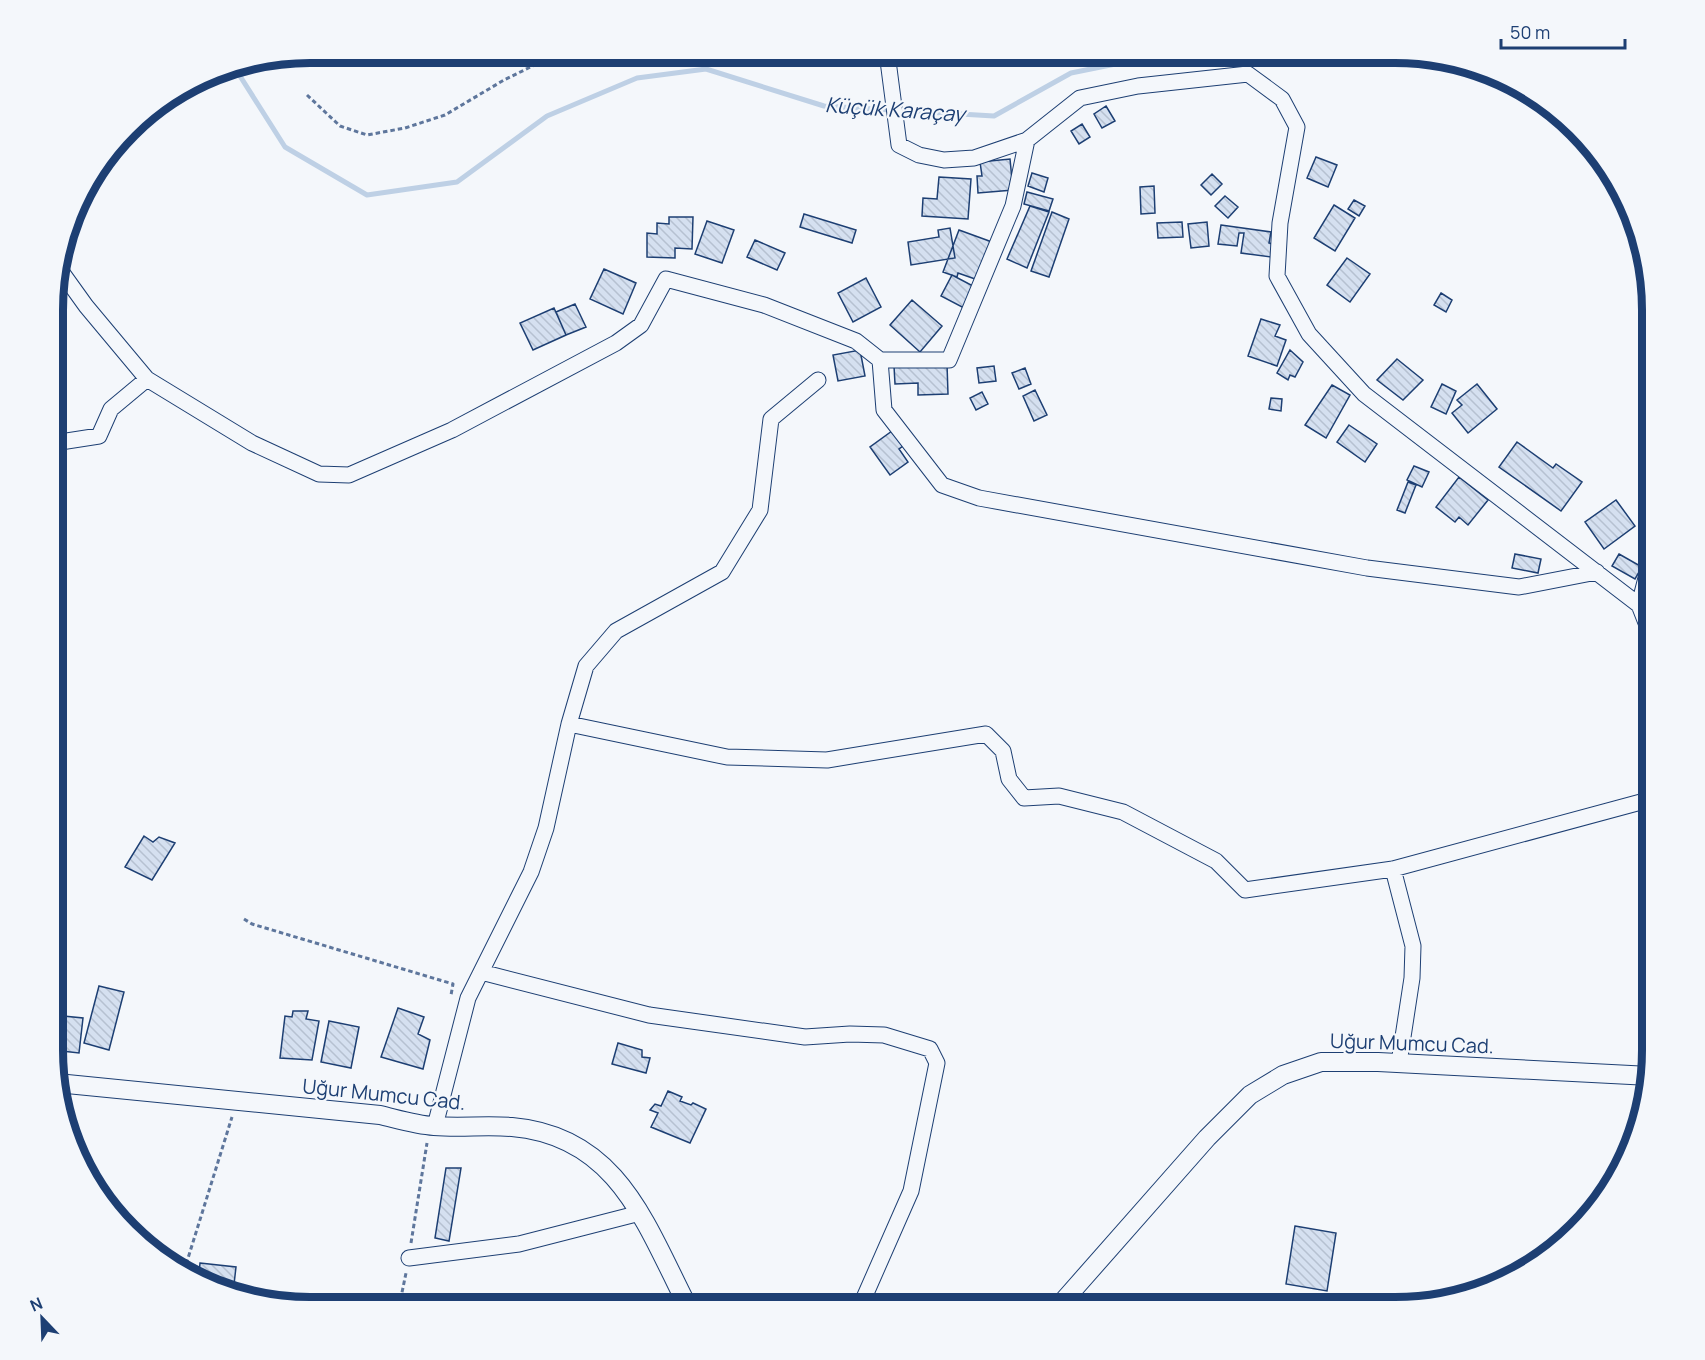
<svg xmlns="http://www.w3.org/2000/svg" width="1705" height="1360" font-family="Manrope,sans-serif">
<defs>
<pattern id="building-back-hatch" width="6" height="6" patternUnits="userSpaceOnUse" patternTransform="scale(1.5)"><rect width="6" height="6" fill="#d5e0f0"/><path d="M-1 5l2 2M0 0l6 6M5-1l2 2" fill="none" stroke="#b6c1d1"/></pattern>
</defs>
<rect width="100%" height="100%" fill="#f4f7fb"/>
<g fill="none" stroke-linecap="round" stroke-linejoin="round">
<path stroke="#bed0e5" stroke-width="5" d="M233,65l52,82 82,48 90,-13 90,-66 90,-38 69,-9 118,37 170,10 77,-43 99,-20"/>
</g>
<path fill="url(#building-back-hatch)" stroke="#1d3f73" stroke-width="1.5" d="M1106,106l9,15 -13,7 -8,-14z
M1082,124l8,13 -11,7 -8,-13z
M1316,157l21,8 -9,22 -21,-9z
M1010,159l3,31 -35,3 -1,-17h5l-2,-14z
M1032,173l16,5 -4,14 -16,-6z
M1212,174l10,10 -11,11 -10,-10z
M939,177l32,2 -3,40 -46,-3 1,-18 14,1z
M1154,186l1,27 -14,1 -1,-27z
M1027,192l26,7 -4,12 -25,-7z
M1225,196l13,11 -10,11 -13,-12z
M1354,200l11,6 -6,10 -11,-7z
M1334,205l21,13 -20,33 -21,-13z
M1030,206l19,6 -22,56 -20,-9z
M1052,212l17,7 -20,58 -18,-6z
M804,214l52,16 -4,13 -52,-16z
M669,217h24l-1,32 -17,-1v10l-28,-1v-24l10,1v-11l12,1z
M707,221l27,9 -12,33 -27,-9z
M1182,222l1,15 -25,1 -1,-15z
M1207,222l2,24 -18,2 -3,-24z
M1221,225l50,7 -2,11 4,1 -2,13 -30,-4 3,-20h-5l-2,13 -19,-2z
M950,228l5,30 -44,7 -3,-23 31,-5 -1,-7z
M959,230l33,12 -14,38 -20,-7 -1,4 -14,-5z
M755,240l30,13 -8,17 -30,-13z
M1347,258l23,16 -20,28 -23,-17z
M604,269l32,14 -13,31 -33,-15z
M952,275l23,12 -11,21 -23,-12z
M866,278l15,29 -28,15 -15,-29z
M1441,293l11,7 -6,12 -12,-7z
M912,300l30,26 -22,26 -30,-27z
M575,304l11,23 -20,8 -10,-23z
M554,308l12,27 -33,15 -13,-27z
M1261,319l19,6 -5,11 11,4 -9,26 -29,-10z
M860,350l5,26 -27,5 -5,-26z
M1290,350l13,12 -8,15 -5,-2 -2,5 -11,-7z
M1397,359l26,21 -20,20 -26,-20z
M947,364l1,30 -30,1v-12l-23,1 -1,-18z
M994,366l2,15 -17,2 -2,-15z
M1025,368l6,16 -12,5 -7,-16z
M1442,384l14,7 -10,23 -15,-7z
M1477,384l20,25 -29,24 -16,-20 10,-8 -5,-5z
M1332,385l18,10 -24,43 -21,-13z
M1035,390l12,25 -13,6 -11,-25z
M982,392l6,12 -12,6 -6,-12z
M1271,398l11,1 -1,12 -12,-2z
M1349,425l28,19 -12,18 -28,-20z
M892,431l11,15 -4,3 9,13 -18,13 -20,-28z
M1517,442l36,26 3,-4 26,18 -21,29 -62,-44z
M1414,466l15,6 -7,15 -15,-7z
M1459,477l29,23 -20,25 -9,-8 -4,5 -19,-15z
M1408,482l8,3 -11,28 -8,-3z
M1616,500l19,26 -31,23 -19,-27z
M1515,554l26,5 -3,14 -26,-5z
M1619,554l23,13 -7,12 -23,-13z
M144,836l9,6 6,-5 16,6 -23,37 -27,-13z
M99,986l25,6 -15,58 -25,-7z
M398,1008l26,9 -6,17 12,6 -7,29 -42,-12z
M293,1011h15l-2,8 13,2 -7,39 -32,-2 5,-42 7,1z
M53,1015l30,3 -4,35 -26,-3z
M329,1021l30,6 -8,41 -30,-6z
M618,1043l24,7v7l8,1 -4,15 -34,-9z
M668,1091l14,6 -2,4 11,4 2,-2 13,6 -16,34 -39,-16 7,-14 -8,-3 5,-6 6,2z
M446,1168h15l-12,73 -14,-3z
M1295,1226l41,7 -9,58 -41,-7z
M200,1263l36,4 -3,26 -21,-5 -20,-12v-3l7,1z
M619,1297l31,5 -1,5h-31z
M408,1300l34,7h-35z"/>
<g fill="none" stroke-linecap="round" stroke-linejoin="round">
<g stroke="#1d3f73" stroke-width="17">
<path id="minor" d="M887,53l12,92 20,10 25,5 30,-2 53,-18 53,-42 58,-12 110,-12 34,25 15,28 -17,96 -3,53 32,58 55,60 275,211 11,28 2,12
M880,360l4,50 58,75 37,13 388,70 152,19 78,-15
M147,379l105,64 67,31 30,1 103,-45 164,-87 25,-18 25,-46 98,26 92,36 24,19h69l64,-154 14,-66
M54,443l45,-7 12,-27 36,-30 -61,-73 -28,-39
M1639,605l13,-50
M569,724l158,33 100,3 159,-26 17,17 6,28 15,19 35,-2 64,16 93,49 29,29 148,-21 259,-70
M1393,869l20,77 -1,32 -13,85
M481,972l168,43 156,22 45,-3 34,1 46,14 7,14 -26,128 -51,116
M435,1126l33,-128 63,-126 15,-44 23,-104 17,-58 30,-35 106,-59 38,-62 11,-91 47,-39
M409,1258l110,-14 121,-31"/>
</g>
<g stroke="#1d3f73" stroke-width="20">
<path id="tertiary" d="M57,1083l323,32c17,4 36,10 54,11 26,2 52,-1 78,1 106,9 134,98 176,180
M1058,1307l149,-169 43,-43 33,-20 38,-13h57l272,14"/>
</g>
<path stroke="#5e769c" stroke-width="3" stroke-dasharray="4.5 3" stroke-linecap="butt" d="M307,95l33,31 27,9 38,-7 40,-13 59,-35 55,-27
M244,919l8,5 201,60 -2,11
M411,1243l16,-100
M184,1271l48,-154
M399,1307l7,-34"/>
<use href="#minor" stroke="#f4f7fb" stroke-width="15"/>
<use href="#tertiary" stroke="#f4f7fb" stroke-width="18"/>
</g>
<g text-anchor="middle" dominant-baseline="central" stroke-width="4.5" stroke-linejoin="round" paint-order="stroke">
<g font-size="20" fill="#1d3f73" stroke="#f4f7fb">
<text transform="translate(1412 1043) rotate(2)">Uğur Mumcu Cad.</text>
<text transform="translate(384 1094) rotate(6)">Uğur Mumcu Cad.</text>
</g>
<g font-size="21" font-style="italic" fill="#1d3f73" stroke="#f4f7fb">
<text transform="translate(895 109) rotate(4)">Küçük Karaçay</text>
</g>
</g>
<path d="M0 0H1705V1360H0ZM310 63H1395A247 247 0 0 1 1642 310V1050A247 247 0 0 1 1395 1297H310A247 247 0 0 1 63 1050V310A247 247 0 0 1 310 63Z" fill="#f4f7fb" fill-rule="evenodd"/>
<path fill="none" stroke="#1d3f73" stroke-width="8" d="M310 63H1395A247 247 0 0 1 1642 310V1050A247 247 0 0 1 1395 1297H310A247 247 0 0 1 63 1050V310A247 247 0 0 1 310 63Z"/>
<g transform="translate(42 1318) rotate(337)" stroke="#f4f7fb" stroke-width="4.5" paint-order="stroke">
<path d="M0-4.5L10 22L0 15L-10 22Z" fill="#1d3f73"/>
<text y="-9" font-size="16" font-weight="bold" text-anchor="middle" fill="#1d3f73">N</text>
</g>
<path d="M1501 39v9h124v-9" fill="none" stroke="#1d3f73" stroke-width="3"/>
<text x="1510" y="39" font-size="18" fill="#1d3f73" stroke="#f4f7fb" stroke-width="4.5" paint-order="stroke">50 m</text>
</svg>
